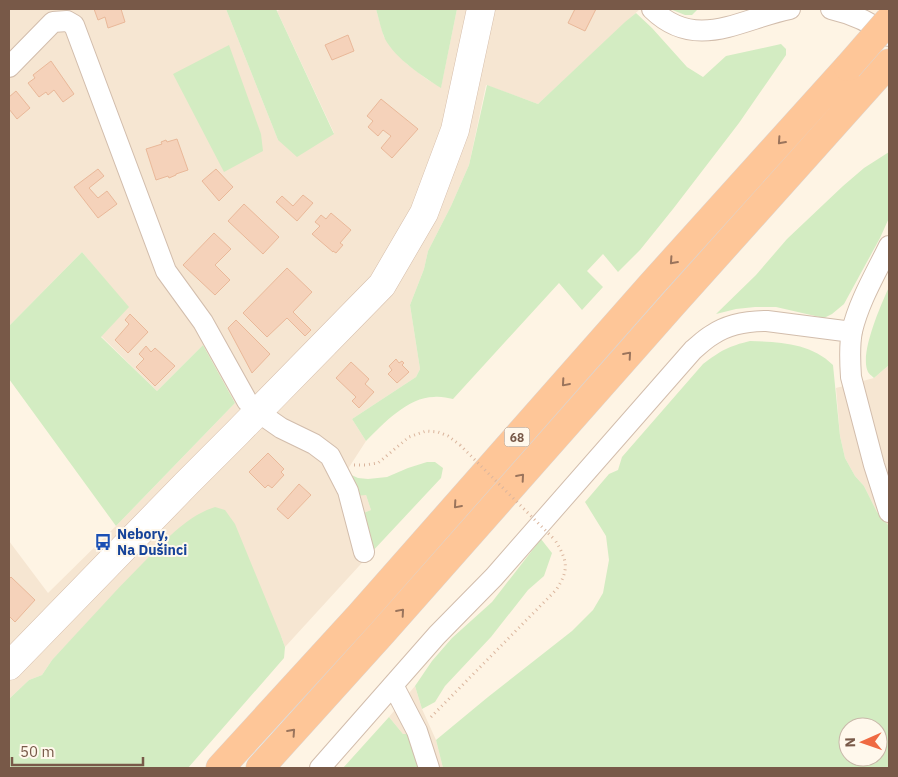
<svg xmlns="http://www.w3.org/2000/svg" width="898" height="777" font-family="'IBM Plex Sans',sans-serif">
<rect width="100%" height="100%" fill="#fef4e4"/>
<path fill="#f6e6d2" d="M9,9h217l52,131 56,-7 -57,-122 6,-2h93l8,28 23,27 21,16 13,7 16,-78h183l-102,95 -52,-19 -17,80 -18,41 -23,45 -4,18 -14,36 10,64 -4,8 -64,42 14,22 -20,31 20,23 5,15 -10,4 9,40 -85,93 -4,-11 -150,-60 -79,84 -10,15 -13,5 -20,19v-158l39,52 68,-67 119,-123 -32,-58 -46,46 -56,-55 27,-29 -46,-55 -73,74z
M889,365v161l-12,-14 -13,-26 -9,-10 -10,-18 -5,-22 -4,-48 38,-10z
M415,686l7,23 14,31 7,28h-25l-3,-14 -12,-20 -14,-17z"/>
<path fill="#d3ecc2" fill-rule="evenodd" d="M226,9h50l58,125 -37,23 -19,-17z
M376,9h81l-16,79c-19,-12 -45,-29 -56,-49 -4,-9 -6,-20 -9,-30z
M670,9h28l-6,6h-7z
M636,13l16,15 35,39 16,10 23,-21 55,-12 5,5v6l-47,68 -66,86 -33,41 -22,22 -15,-18 -16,17 16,16 -21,23 -23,-27 -106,116c-6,-1 -13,-3 -19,-2 -26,0 -51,27 -68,44l-14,-22 64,-42 4,-8 -10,-64 14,-36 4,-18 23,-45 18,-41 18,-80 51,19 87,-82z
M229,45l32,89 2,17 -39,21 -51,-98z
M889,152v66l-9,20 -36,66 -12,10 -8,4 -48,-11h-21l-19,2 -20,5 40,-39 31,-36 56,-53 21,-18z
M82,252l47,55 -28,30 56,54 46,-46 32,58 -119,123 -107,-147v-53z
M889,287v78l-15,13c-3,-3 -4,-3 -6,-6 -9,-18 13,-67 21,-85z
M750,341c30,1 61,2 83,24l7,71 5,22 10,18 9,10 13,26 12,14v242h-446l-7,-28 52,-43 84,-66 21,-21 10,-17 6,-33 -3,-24 -21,-34 24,-28 9,-4 4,-13 81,-93c17,-13 26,-18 47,-23zM848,727h30v30h-30z
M427,462h8l8,6 -2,10 -71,76 -9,-40 10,-4 -5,-15 -11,1 -10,-24 13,6 10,1 19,-2 21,-9z
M215,507l10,3 10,14 46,112 4,11 -1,11 -96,110h-179v-69l20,-19 13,-5 10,-15c30,-32 59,-65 90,-96 21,-21 44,-48 73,-57z
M541,539l11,14 -8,23 -16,14 -37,47 -46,49 -10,16 -13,7 -7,-23 17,-25 20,-23 40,-36z
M389,717l14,17h5l7,20 3,14h-75z"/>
<path fill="#f5d2ba" stroke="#e9b899" d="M94,9h27l4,13 -17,6 -3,-11 -7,3z
M575,9h21l-11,22 -17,-8z
M348,35l6,16 -22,9 -7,-15z
M51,61l23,33 -11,8 -9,-12 -6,5 -2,-3 -7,5 -11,-14 7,-5 -2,-3z
M16,91l14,17 -13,11 -8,-10v-12z
M381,99l37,30 -26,29 -11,-10 10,-12 -8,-6 -5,6 -10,-9 5,-6 -6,-5z
M177,139l11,31 -12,4v1l-7,3 -1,-2 -12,4 -10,-31 16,-5 -1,-2 5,-2 1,2z
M98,169l6,7 -15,12 9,10 9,-7 10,13 -19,14 -24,-31z
M216,169l17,18 -14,14 -17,-20z
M303,195l10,8 -16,18 -21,-19 6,-6 11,10z
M244,204l35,33 -16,17 -35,-33z
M331,213l20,17 -11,13 3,2 -7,8 -3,-2v1l-21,-18 8,-8 -5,-4 6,-7 5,4z
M214,233l17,16 -16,16 15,15 -15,15 -32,-30z
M287,268l25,24 -19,20 18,18 -6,6 -18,-18 -20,19 -24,-24z
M130,314l18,18 -20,21 -13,-13 14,-16 -4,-4z
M236,320l34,34 -18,19 -24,-45z
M146,346l5,6 4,-4 20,18 -20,20 -19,-19 8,-8 -5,-5z
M396,359l3,4 3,-2 2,2 -2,2 7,7 -12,11 -9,-9 4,-4 -3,-4z
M351,362l18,17 -4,5 9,8 -15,16 -7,-7 4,-4 -20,-19z
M268,453l16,16 -3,3 3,3 -12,13 -4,-3 -3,3 -16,-16z
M299,484l12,11 -23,24 -11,-10z
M11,577l24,23 -20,22 -6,-6v-37z"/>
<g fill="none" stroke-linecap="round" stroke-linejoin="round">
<g stroke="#d2bdac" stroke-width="22">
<path id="minor" d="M652,9c44,43 88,10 138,0
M831,9c22,5 40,13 58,27
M9,67l44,-45 14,-1 7,4 92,246 37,51 44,79 11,11 23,16 33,16 16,12 18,35 16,61
M889,246c-13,27 -30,55 -37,85 -3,15 -2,31 -1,46l23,88 15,47
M393,685l24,46 12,37
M320,768l117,-133 57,-58 199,-227c6,-5 12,-11 19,-15 16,-11 37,-14 55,-14l85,11"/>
</g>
<g stroke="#d5bdaa" stroke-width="29">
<path id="secondary" d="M9,666l177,-182 51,-51 145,-148 42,-72 31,-83 26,-121"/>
</g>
<g stroke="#dcd4cf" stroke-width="29">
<path id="trunk" d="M220,768l140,-153 292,-331 196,-217
M260,768l122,-135 291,-329 216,-241"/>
</g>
<path stroke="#dab59d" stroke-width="3" stroke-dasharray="1 4" stroke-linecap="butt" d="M354,465h11l13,-2 31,-26 17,-6 12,1 10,4 12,9
M431,717l125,-127c14,-21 11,-30 -1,-50"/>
<use href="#minor" stroke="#fff" stroke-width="20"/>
<use href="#secondary" stroke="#fff" stroke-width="28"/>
<use href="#trunk" stroke="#fec698" stroke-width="28"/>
<g stroke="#dcd4cf" stroke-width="29" stroke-linecap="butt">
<path id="trunk-bridge" d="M848,67l41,-47"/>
</g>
<path stroke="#dab59d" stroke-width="3" stroke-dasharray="1 4" stroke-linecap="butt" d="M460,445l95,95"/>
<use href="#trunk-bridge" stroke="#fec698" stroke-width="28"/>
</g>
<defs><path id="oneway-chevron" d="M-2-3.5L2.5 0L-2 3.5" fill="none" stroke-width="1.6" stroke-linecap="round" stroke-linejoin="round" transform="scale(1.25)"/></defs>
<g stroke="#9a745c">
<use href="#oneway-chevron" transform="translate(781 141) rotate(132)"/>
<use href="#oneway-chevron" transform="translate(673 261) rotate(132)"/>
<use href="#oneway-chevron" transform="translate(628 355) rotate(-49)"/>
<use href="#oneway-chevron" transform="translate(565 383) rotate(131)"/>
<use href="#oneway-chevron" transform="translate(521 477) rotate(-49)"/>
<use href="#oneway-chevron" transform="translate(457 505) rotate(131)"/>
<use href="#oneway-chevron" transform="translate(401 612) rotate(-49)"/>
<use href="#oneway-chevron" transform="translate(292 732) rotate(-48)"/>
</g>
<defs>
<g id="bus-bare" transform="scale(1.35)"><path d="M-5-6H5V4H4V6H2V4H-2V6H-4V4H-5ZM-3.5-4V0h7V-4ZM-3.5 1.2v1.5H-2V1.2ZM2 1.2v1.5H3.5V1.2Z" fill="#1a4fb4" stroke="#fff8ec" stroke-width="2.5" paint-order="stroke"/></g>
</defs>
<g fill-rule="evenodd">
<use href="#bus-bare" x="103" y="542"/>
</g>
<g text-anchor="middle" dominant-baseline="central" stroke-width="4" stroke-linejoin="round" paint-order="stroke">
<rect fill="#fff8ec" stroke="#a08979" stroke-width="1" x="504.5" y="427.5" width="25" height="19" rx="4"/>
<g font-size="12" font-weight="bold" fill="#785948">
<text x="517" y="437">68</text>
</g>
<g font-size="14" font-weight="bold" fill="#164399" stroke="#fff8ec" text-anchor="start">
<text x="117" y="534">Nebory,<tspan x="117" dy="16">Na Dušinci</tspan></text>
</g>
</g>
<rect width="898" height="777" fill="none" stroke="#785948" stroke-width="20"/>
<g transform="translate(863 742) rotate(268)"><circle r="24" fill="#fff8ec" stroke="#c9b8aa"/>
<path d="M0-4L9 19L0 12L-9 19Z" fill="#ef6a42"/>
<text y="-8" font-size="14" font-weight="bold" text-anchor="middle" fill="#785948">N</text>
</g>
<path d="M12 757v8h131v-8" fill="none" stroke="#785948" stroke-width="2.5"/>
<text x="20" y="757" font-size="15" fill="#785948" stroke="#fff8ec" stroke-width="4" paint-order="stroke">50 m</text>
</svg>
